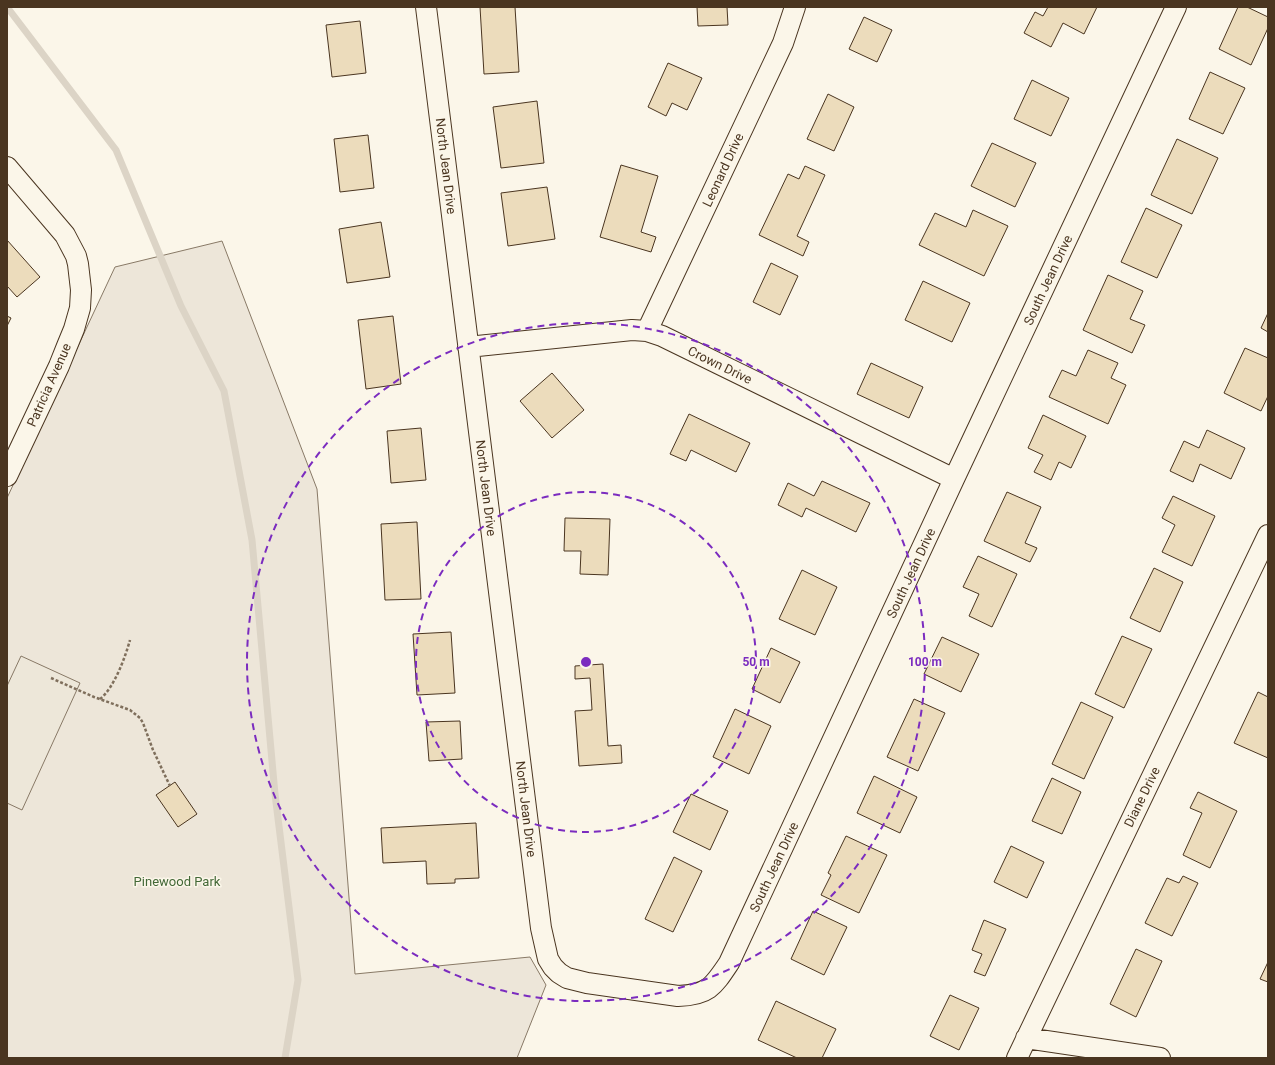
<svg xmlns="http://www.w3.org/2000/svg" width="1275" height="1065" font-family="Roboto,sans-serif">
<rect width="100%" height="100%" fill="#fbf6e9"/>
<path fill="#ede6d9" stroke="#887966" d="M222,241l95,248 38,485 175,-17 16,28 -29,73h-510v-560l108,-231z"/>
<path fill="#ede7d9" stroke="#887966" d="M21,656l59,27 -58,127 -15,-7v-117z"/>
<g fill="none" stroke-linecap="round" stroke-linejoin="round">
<path stroke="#dcd4c6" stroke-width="7" d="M7,7l109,143 65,156 43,85 28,149 23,254 23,186 -13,78"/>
</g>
<path fill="#ecdcbc" stroke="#4a3520" d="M480,7h35l4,65 -35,2z
M697,7h30l1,18 -30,1z
M1048,7h49l-13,27 -21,-11 -12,24 -27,-14 11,-21 8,4z
M1238,7h9l21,10v11l-17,37 -32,-16z
M864,17l28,13 -15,32 -28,-13z
M360,21l6,52 -34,4 -6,-52z
M668,63l34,15 -15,32 -15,-7 -6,13 -18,-9z
M1210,72l35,16 -22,46 -34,-15z
M1032,80l37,18 -18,38 -37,-17z
M828,94l26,13 -20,44 -27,-12z
M537,101l7,62 -43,5 -8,-61z
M368,135l6,53 -34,4 -6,-53z
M1177,139l41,19 -26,56 -41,-19z
M992,143l44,20 -21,44 -44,-21z
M621,165l37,11 -17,56 15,5 -5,15 -51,-15z
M805,166l20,9 -28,61 12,6 -6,14 -44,-21 29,-61 11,5z
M547,187l8,52 -47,7 -7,-53z
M1146,208l36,17 -25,53 -36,-16z
M973,210l35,16 -24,50 -65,-31 16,-32 31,14z
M381,222l9,55 -43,6 -8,-54z
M7,240l33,37 -23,20 -10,-11z
M771,263l27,13 -18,39 -27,-13z
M1108,275l35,16 -13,28 15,6 -13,28 -49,-23z
M923,281l47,22 -18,39 -47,-22z
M1268,313v19l-7,-4z
M7,316l4,2 -4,8z
M393,316l8,68 -35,5 -8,-69z
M1245,348l23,10v38l-7,15 -37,-18z
M1088,350l30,13 -7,15 15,7 -18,39 -59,-27 13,-27 14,6z
M871,363l52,24 -14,31 -52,-24z
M552,373l32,37 -32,28 -32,-37z
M689,414l61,29 -14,29 -45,-22 -5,11 -16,-7z
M1043,415l43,21 -15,32 -12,-6 -8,18 -17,-8 9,-17 -15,-7z
M421,428l5,52 -35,3 -4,-52z
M1207,430l38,18 -14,31 -31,-15 -7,18 -23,-11 14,-30 15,7z
M822,481l48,22 -14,29 -50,-24 -4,9 -24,-12 10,-22 26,13z
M1007,492l34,15 -16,36 12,5 -7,14 -46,-21z
M1173,496l42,20 -23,50 -30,-14 13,-27 -13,-7z
M565,518l45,1 -2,56 -28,-1 1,-23h-17z
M417,522l4,77 -36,1 -4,-76z
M978,556l39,18 -25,53 -23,-11 10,-22 -16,-7z
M1154,568l29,14 -23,50 -30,-14z
M802,570l35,17 -22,48 -36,-16z
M451,632l4,61 -38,2 -4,-61z
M1122,636l30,13 -28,59 -29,-14z
M942,637l37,17 -18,38 -37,-18z
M771,648l29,14 -20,41 -28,-14z
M603,664l5,82 13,-1 1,18 -43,3 -4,-55 17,-1 -2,-32 -15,1v-13z
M1258,692l10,5v61l-34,-15z
M914,699l31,14 -27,58 -31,-14z
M1081,702l32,15 -29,62 -32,-15z
M735,709l36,17 -22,48 -36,-17z
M460,721l2,38 -33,2 -3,-39z
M874,776l43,21 -17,36 -43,-20z
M1052,778l29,14 -19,42 -30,-13z
M175,782l22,32 -19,13 -22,-32z
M1198,792l39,19 -27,57 -27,-13 19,-42 -12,-5z
M691,794l37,17 -18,39 -37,-18z
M476,823l3,55 -24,1v4l-28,1 -1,-23 -43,2 -2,-35z
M846,836l41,19 -28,58 -38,-18 10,-20 -3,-2z
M1011,846l33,16 -17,36 -33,-16z
M674,857l28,14 -29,61 -28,-13z
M1183,876l15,7 -26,53 -27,-13 22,-45 12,5z
M813,911l34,16 -23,48 -33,-16z
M984,920l22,9 -21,47 -11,-4 8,-18 -10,-4z
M1136,949l26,12 -26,56 -26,-13z
M1268,962v20l-8,-3z
M950,995l29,13 -20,42 -29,-14z
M776,1001l60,28 -14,29h-25l-39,-18z"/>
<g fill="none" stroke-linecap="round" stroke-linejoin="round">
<g stroke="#4a3520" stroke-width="22">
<path id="minor" d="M426,7l115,921 7,31 5,8 6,6 8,5 20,5 91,13c30,-1 35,-9 51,-33l225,-484 222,-472
M7,167l58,68 11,21 2,8 3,26 -1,18 -6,21 -7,17 -8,20 -52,110
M647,331l136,-288 12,-36
M468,347l164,-17 15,1 15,5 292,143
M1026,1038l134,20
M1017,1058l251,-523"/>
</g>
<path stroke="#7f6f5c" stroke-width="2.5" stroke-dasharray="3 2" stroke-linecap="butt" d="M51,678l43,19 36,13 10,8 3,5 10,27 17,36
M100,699c14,-11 25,-41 30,-59"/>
<use href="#minor" stroke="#fbf6e9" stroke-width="20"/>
</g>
<g fill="none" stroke="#7b2cbf" stroke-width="2" stroke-dasharray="7 5">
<circle cx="586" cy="662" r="170"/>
<circle cx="586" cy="662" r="339"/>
</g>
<g text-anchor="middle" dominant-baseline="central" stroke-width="3" stroke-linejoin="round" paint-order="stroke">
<g font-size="13" fill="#4a3520" stroke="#fbf6e9">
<text transform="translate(446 166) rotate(83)">North Jean Drive</text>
<text transform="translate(723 170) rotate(-65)">Leonard Drive</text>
<text transform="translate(1048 280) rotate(-65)">South Jean Drive</text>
<text transform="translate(720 365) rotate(26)">Crown Drive</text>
<text transform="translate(49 385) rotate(-66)">Patricia Avenue</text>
<text transform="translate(486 488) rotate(83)">North Jean Drive</text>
<text transform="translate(911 573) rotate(-65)">South Jean Drive</text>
<text transform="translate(1142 797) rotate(-64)">Diane Drive</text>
<text transform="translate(526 809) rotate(83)">North Jean Drive</text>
<text transform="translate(774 867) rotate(-65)">South Jean Drive</text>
</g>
<g font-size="13" fill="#436837" stroke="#fbf6e9">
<text x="177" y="881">Pinewood Park</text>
</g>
</g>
<circle cx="586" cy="662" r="6" fill="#7b2cbf" stroke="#fbf6e9" stroke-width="2"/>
<g font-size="12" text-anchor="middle" font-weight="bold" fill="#7b2cbf" stroke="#fbf6e9" stroke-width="3" stroke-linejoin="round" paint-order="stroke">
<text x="756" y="666">50 m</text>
<text x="925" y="666">100 m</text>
</g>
<rect width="1275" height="1065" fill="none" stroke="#4a3520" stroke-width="16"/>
</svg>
